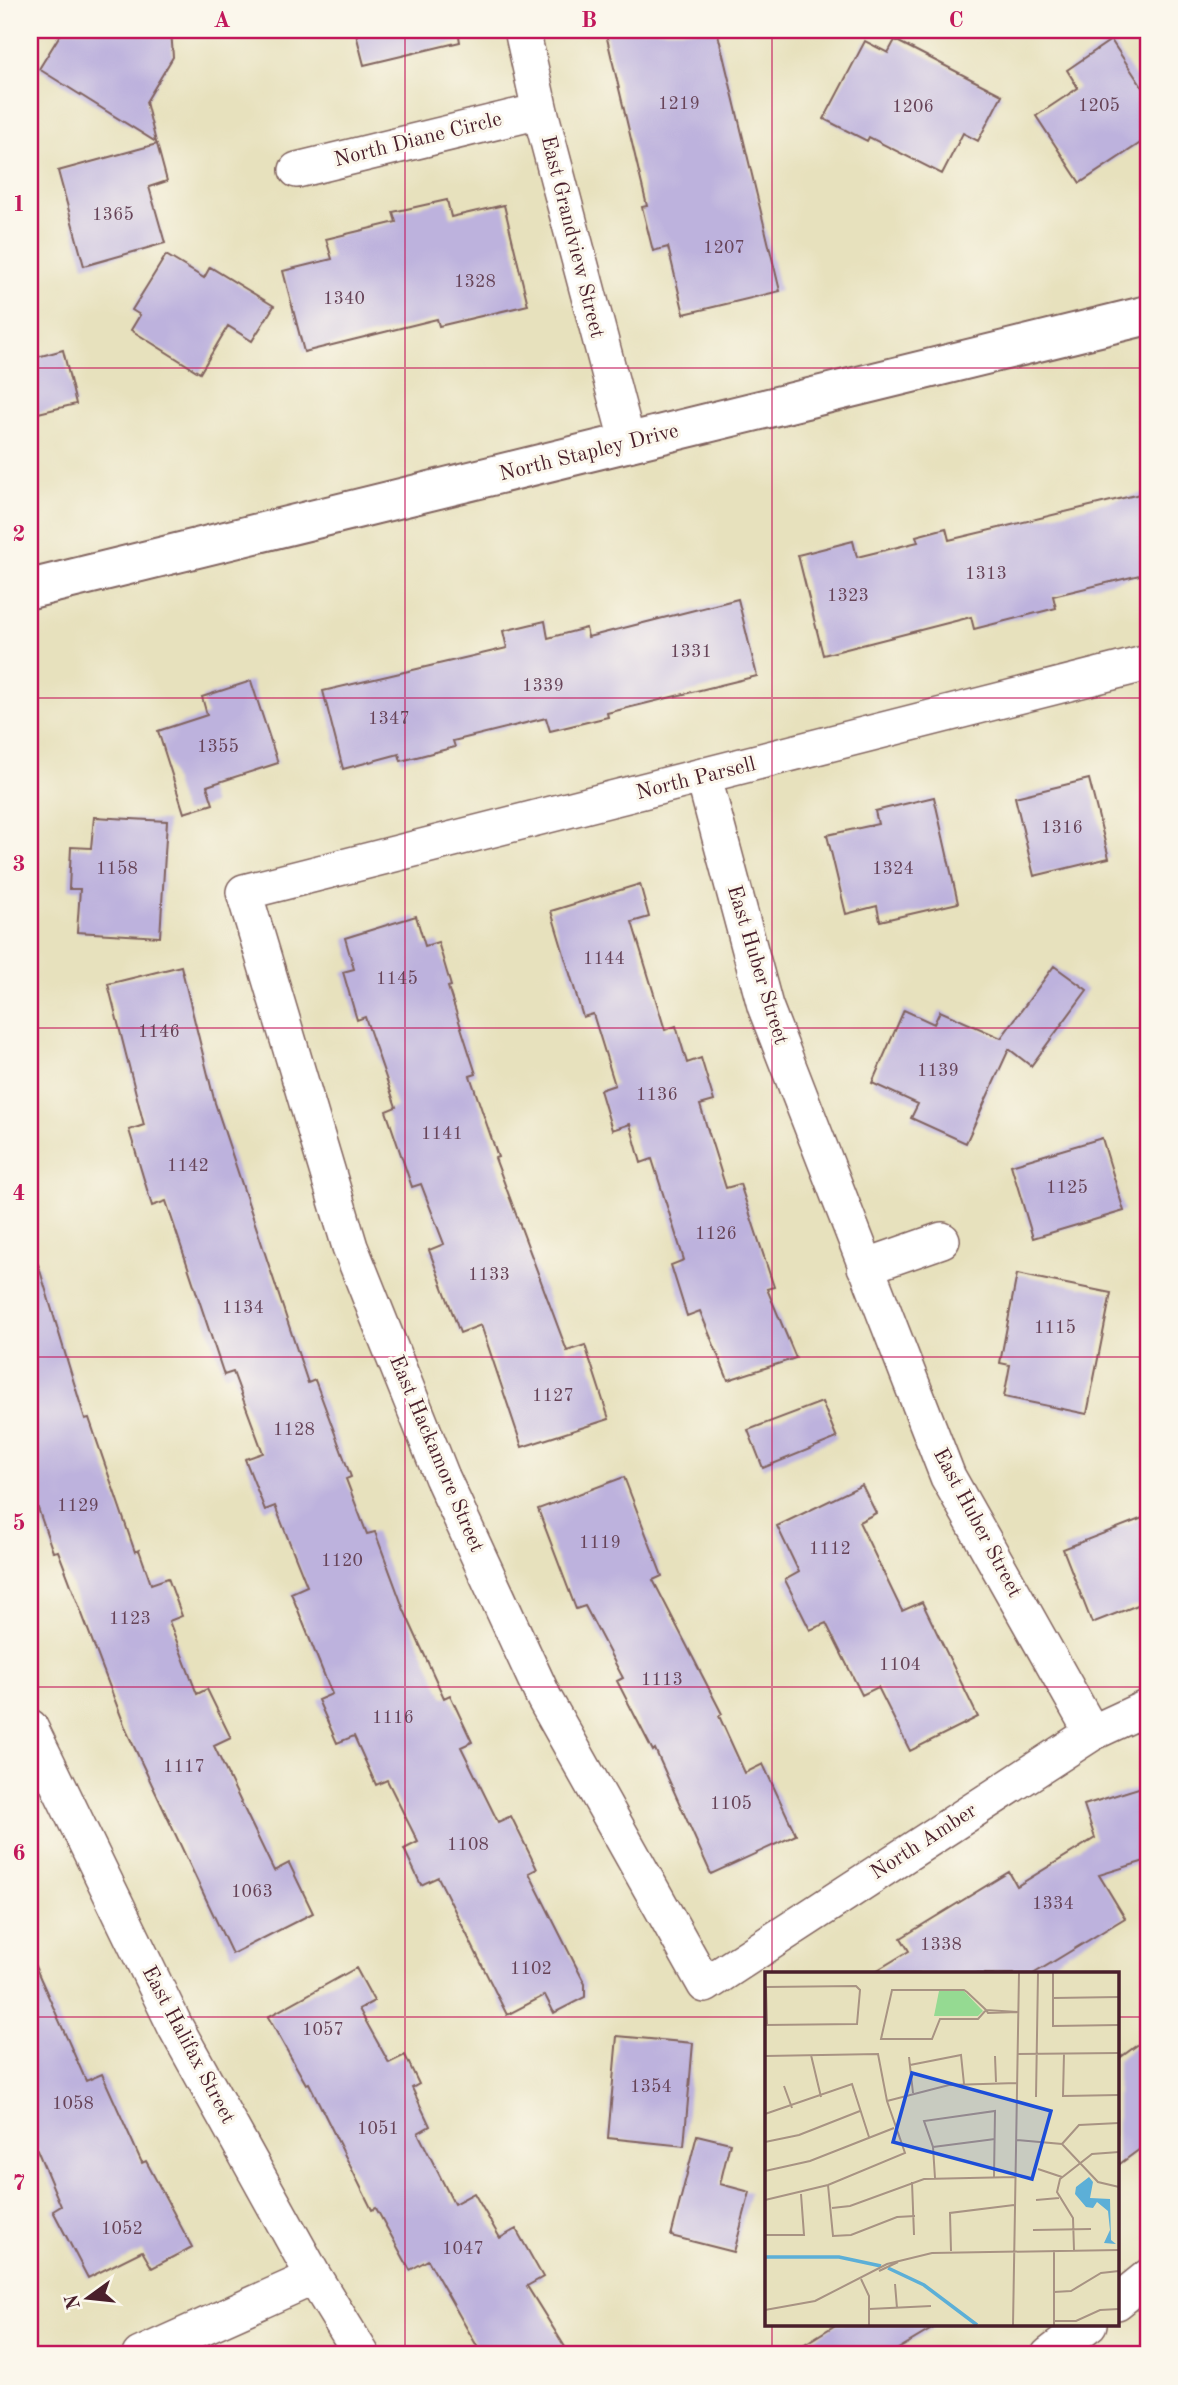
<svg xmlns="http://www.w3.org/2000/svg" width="1178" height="2385" font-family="'Old Standard TT',serif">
<rect width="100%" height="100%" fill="#fbf7ec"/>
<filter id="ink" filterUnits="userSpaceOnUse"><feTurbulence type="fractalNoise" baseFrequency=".0143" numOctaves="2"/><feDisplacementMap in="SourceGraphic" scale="14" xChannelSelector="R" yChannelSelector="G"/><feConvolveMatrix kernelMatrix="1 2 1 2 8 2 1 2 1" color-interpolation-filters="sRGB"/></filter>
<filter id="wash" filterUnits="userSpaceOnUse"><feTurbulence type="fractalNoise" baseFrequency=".00686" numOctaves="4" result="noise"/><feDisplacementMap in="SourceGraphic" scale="28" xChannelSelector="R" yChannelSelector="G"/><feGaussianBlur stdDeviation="1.57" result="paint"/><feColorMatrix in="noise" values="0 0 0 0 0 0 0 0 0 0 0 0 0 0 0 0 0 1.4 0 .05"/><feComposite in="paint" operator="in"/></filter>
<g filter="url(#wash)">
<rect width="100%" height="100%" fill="#e7e1bd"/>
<g id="blocks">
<path fill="#bdb2dd" d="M63,30h108l2,27 -27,45 10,40 -117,-73z
M355,30h103l2,12 -96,23z
M605,30h112l63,261 -96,23 -16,-67 -15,4 -11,-44 5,-1z
M895,40l107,55 -24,46 -15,-8 -21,41 -73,-37 -2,4 -43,-22 41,-78 23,12z
M1111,40l37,56v42l-68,45 -44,-67 42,-28 -11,-18z
M157,144l10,37 -18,6 16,56 -81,23 -26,-95z
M447,200l4,17 53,-12 24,100 -89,21 -2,-7 -133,33 -21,-81 49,-12 -6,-20 70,-17 -3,-10z
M166,255l38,23 6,-11 64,39 -22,35 -24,-15 -28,47 -69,-43 9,-15 -8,-5z
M63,350l13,54 -46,11v-56z
M1148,492v81l-95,23 3,12 -82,21 -3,-12 -148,38 -25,-100 55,-14 4,16 61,-15 -2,-6 30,-8 3,12z
M738,599l19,77 -150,37 1,4 -58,14 -4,-13 -93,23 2,6 -54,14 -2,-7 -56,15 -20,-78 184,-43 -4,-17 42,-10 3,17 38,-10 2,9z
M251,681l27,82 -71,23 6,18 -29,9 -26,-82 49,-16 -5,-18z
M1089,779l20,79 -75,18 -19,-79z
M934,797l24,106 -78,18 -3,-15 -31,8 -19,-79 51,-11 -3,-13z
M94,817l73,4 -7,116 -83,-5 3,-43h-11l2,-42 20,1z
M640,884l9,33 -17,5 33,108 11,-4 11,37 14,-5 13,43 -14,4 26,83 14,-4 34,103 -7,2 29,69 -68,22 -28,-69 -13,5 -16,-51 13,-5 -32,-101 -11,4 -11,-39 -18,6 -12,-40 15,-5 -22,-71 -10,3 -32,-106z
M416,916l9,30 13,-4 13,44 -3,1 28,87 -6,2 28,81 -3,1 72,193 18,-6 24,74 -87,28 -41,-122 -21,8 -31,-83 15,-6 -23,-60 -9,3 -26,-76 10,-4 -31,-90 -8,3 -14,-48 11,-3 -9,-31z
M181,966l34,137 93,280 7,-3 36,97 -5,2 21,55 8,-2 29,78 40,88 6,-3 22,47 -11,5 37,75 13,-6 26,53 -8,4 56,111v13l-31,16 -9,-18 -38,20 -69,-138 -17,8 -17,-36 14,-7 -31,-62 -11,5 -22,-49 -17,7 -19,-43 14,-6 -41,-101 16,-7 -32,-80 -10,4 -20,-51 18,-6 -30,-81 -9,3 -58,-174 -14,5 -23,-76 15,-5 -36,-141z
M1054,966l33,24 -56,76 -22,-17 -43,94 -55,-25 7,-14 -46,-21 32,-73 30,14 6,-13 61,27z
M1102,1138l22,73 -91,27 -22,-73z
M38,1264l47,155 4,-1 46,134 4,-2 12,34 17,-6 14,38 -13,5 28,73 10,-5 24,49 -17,8 60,125 15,-8 24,50 -81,41 -105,-222 -69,-181 -5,1 -23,-67v-219z
M1017,1274l94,19 -24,121 -83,-17 6,-32 -10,-2z
M822,1402l15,36 -74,30 -15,-38z
M624,1477l38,99 -9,4 69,134 -3,2 26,57 18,-9 33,71 -85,39 -56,-125 -2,2 -36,-70 6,-3 -38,-72 -9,3 -38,-100z
M862,1485l14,28 -17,9 43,89 20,-9 56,115 -68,34 -32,-64 -16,8 -36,-72 -16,7 -25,-50 14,-8 -22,-46z
M1148,1516v85l-56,22 -29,-74z
M1148,1785v75l-49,15 26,43 -92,56h-162l38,-23 -8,-13 108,-66 8,14 78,-48 -11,-33z
M30,1955l56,126 16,-7 40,89 4,-2 46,86 -40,21 -10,-17 -54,27 -35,-67 8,-5 -31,-73z
M356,1968l18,33 -15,8 30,54 16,-8 14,29 -7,4 18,38 -12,7 36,71 20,-11 26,45 16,-9 27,48 -16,9 43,69h-88l-54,-95 -18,10 -34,-62 -4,2 -63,-127 -3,1 -38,-67z
M617,2036l76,7 -9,103 -76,-8z
M1148,2037v106l-31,23v-106z
M697,2135l33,8 -10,41 30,8 -16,60 -63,-16z
M837,2324h103l-52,31h-101z"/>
</g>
</g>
<g filter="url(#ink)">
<use href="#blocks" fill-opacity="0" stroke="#81635e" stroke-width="2"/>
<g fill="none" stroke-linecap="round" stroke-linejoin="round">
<g stroke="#81635e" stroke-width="38">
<path id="minor" d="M522,30l18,81 88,333
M297,170l243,-59
M1148,663l-904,229 106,355 92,230 102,221 161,287 387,-252 56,-26
M704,778l61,228 183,471 144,256
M865,1267l77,-27
M30,1727l146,301 138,249 48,78
M1117,2302l31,-25
M140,2355l174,-78
M1049,2355l40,-31"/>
</g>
<g stroke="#81635e" stroke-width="42">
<path id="secondary" d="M30,589l1118,-274"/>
</g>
<use href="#minor" stroke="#fff" stroke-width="35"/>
<use href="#secondary" stroke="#fff" stroke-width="38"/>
</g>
</g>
<path fill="none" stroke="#c2185b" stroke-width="2" stroke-opacity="0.55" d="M405,30v2325M772,30v1944M30,368h1118M30,698h1118M30,1028h1118M30,1357h1118M30,1687h1118M30,2017h737M1117,2017h31M772,2324v31"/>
<g text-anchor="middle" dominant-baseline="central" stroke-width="6" stroke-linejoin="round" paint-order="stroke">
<g font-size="18" fill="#674458">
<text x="679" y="104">1219</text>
<text x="1099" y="106">1205</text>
<text x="913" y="107">1206</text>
<text x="113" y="215">1365</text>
<text x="724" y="248">1207</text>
<text x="475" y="282">1328</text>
<text x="344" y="299">1340</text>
<text x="986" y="574">1313</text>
<text x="848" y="596">1323</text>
<text x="691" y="652">1331</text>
<text x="543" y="686">1339</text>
<text x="389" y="719">1347</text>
<text x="218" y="747">1355</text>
<text x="1062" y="828">1316</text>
<text x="117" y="869">1158</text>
<text x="893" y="869">1324</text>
<text x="604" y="959">1144</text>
<text x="397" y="979">1145</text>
<text x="159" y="1032">1146</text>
<text x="938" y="1071">1139</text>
<text x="657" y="1095">1136</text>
<text x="442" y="1134">1141</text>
<text x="188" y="1166">1142</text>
<text x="1067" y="1188">1125</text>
<text x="716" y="1234">1126</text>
<text x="489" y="1275">1133</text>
<text x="243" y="1308">1134</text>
<text x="1055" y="1328">1115</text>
<text x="553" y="1396">1127</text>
<text x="294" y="1430">1128</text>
<text x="78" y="1506">1129</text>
<text x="600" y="1543">1119</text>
<text x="830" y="1549">1112</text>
<text x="342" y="1561">1120</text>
<text x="130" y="1619">1123</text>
<text x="900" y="1665">1104</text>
<text x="662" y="1680">1113</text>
<text x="393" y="1718">1116</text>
<text x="184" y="1767">1117</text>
<text x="731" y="1804">1105</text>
<text x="468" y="1845">1108</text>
<text x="252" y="1892">1063</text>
<text x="1053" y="1904">1334</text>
<text x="941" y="1945">1338</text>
<text x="531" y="1969">1102</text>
<text x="323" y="2030">1057</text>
<text x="651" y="2087">1354</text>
<text x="73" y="2104">1058</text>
<text x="378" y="2129">1051</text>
<text x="122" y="2229">1052</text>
<text x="463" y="2249">1047</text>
</g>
<g font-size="21" fill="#4a1f2b" stroke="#fbf7ec">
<text transform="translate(418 140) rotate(-14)">North Diane Circle</text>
<text transform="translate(572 237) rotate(76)">East Grandview Street</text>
<text transform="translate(589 453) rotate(-14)">North Stapley Drive</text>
<text transform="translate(696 779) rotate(-14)">North Parsell</text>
<text transform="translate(757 965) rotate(73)">East Huber Street</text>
<text transform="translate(436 1454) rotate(67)">East Hackamore Street</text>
<text transform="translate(977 1523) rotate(62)">East Huber Street</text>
<text transform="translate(924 1842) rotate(-33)">North Amber</text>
<text transform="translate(188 2045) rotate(62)">East Halifax Street</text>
</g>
</g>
<g transform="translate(765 1972)">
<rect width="354" height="354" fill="#e7e1bd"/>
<path d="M174,19h25l19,20 -5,5h-44z" fill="#95da92"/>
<path d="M324,205l4,5 -3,16 20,1 1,41 5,4 -12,-1 6,-13 -2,-19 -11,-9 -4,6 -7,-1 -11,-13 1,-7z" fill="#5cafd7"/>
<path fill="none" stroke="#5cafd7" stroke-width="3.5" d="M0,285h74l42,9M123,296l36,17 53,40"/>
<path fill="none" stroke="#a89383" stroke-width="2" d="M288,1v53l66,-1M0,15l91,-1 4,4 -3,34 -92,1M1,15l1,38M288,26l66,-1M253,40l-32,-2 -8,9h-38l-8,20h-51l11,-49h72l3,2 17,16 2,2 2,3 30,-1M252,82l102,-1M299,82l-1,42 56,-1M46,83l10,42M0,84l113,-2 9,47 18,52 -77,32 -63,15M230,84l1,26M144,85l4,36M145,93l51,-10 3,29M19,114l8,22M271,125l2,-124M122,129l62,-16 68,-2M0,142l87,-30 17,53M252,168l45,4 36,38 21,5M0,170l34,-7 61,-24M297,172l17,-19 40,-2M168,175l62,-8M273,197l24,8M0,199l45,-10 84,-33M170,206l-2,-31 -9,-26 71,-10 -1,66M147,210l2,53M63,213l5,51 18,-1 46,-18 18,-1M271,228l23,-2M67,236l18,-2 74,-27 91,-2M268,258l58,-1M0,263h39l-3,-41M289,278v75M309,278l-1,-32 -16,-26 3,-13 32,-25 27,-2M186,279l-1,-38 64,-8M114,299l19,-9M96,307l8,17v29M130,312l2,24M289,320l17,-1 30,-18 18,-2M104,337l62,-3M0,338l50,-9 72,-37 45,-11 187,-3M289,349h22l24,-11 19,-1M248,353l6,-352"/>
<path fill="#1d4ed8" fill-opacity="0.15" stroke="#1d4ed8" stroke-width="3.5" d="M147,101l139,38 -19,68 -139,-37z"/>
<rect width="354" height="354" fill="none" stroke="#4a1f2b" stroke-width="3.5"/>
</g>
<rect width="1178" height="2385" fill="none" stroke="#fbf7ec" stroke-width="77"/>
<g transform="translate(88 2298) rotate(255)" stroke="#fbf7ec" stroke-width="5" paint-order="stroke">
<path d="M0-5L12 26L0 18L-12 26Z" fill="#4a1f2b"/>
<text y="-10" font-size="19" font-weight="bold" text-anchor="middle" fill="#4a1f2b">N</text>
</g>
<rect x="38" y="38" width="1102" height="2308" fill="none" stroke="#c2185b" stroke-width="2.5"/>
<g font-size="23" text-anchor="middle" font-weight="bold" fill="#c2185b">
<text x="222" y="27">A</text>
<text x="589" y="27">B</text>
<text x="956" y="27">C</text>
<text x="19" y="211">1</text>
<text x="19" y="541">2</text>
<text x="19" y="871">3</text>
<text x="19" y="1200">4</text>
<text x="19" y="1530">5</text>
<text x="19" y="1860">6</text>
<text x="19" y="2190">7</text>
</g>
</svg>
